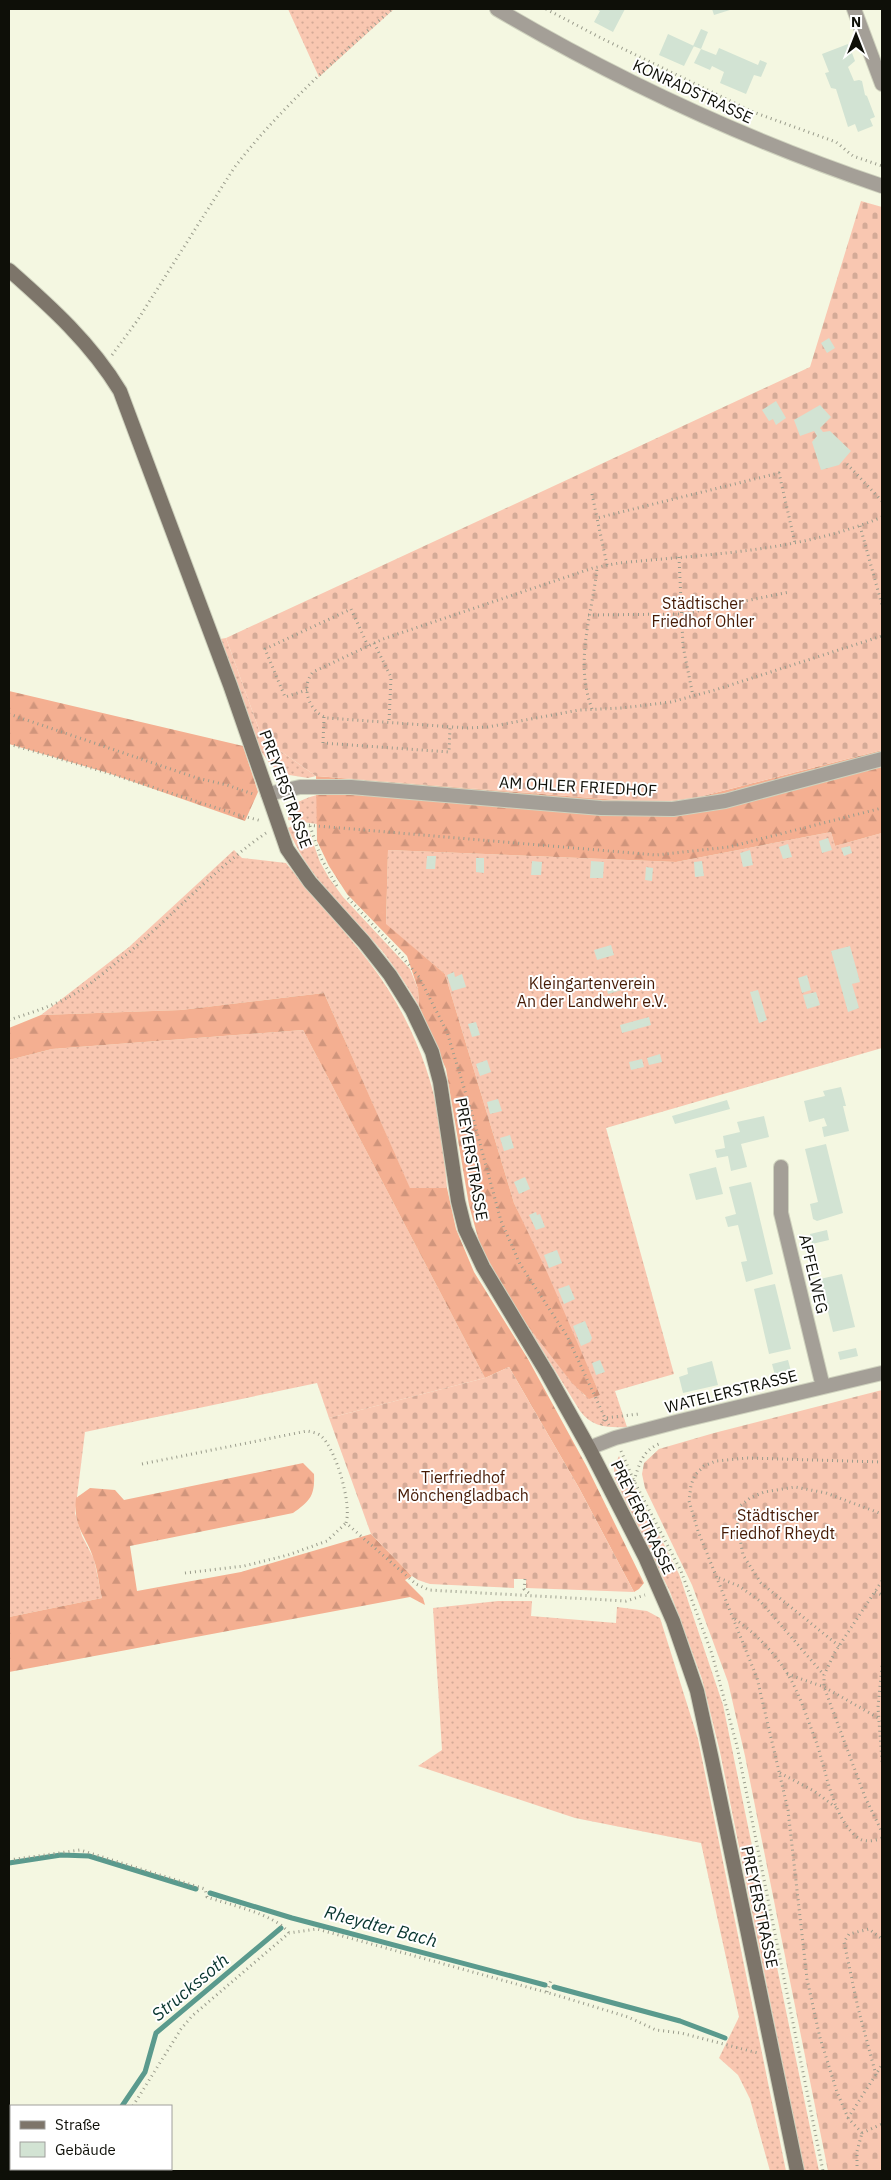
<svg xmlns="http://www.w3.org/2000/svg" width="891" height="2180" font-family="'IBM Plex Sans',sans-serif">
<defs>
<pattern id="grass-dots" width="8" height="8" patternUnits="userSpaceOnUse" patternTransform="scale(1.25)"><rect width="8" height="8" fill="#f9c7b1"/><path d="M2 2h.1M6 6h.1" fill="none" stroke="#d4aa97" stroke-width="1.8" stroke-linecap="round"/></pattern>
<pattern id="forest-firs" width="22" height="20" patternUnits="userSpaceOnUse" patternTransform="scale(1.25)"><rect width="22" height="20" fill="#f4af91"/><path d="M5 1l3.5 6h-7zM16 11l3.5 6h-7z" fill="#d0957c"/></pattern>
<pattern id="cemetery-stones" width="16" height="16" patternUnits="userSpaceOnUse" patternTransform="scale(1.25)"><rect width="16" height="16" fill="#f9c7b1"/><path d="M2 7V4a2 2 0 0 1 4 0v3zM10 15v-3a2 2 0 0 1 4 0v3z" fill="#d4aa97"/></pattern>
</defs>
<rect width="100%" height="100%" fill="#f4f7e1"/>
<path fill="url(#grass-dots)" d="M288,9h106l-75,68z
M226,638l36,100 54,38 -8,2 -25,-4 -13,-10 -12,-17 -38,-108z
M317,795v29l-29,-4c1,-17 15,-21 29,-25z
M292,826l11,1 6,4 11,31 9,16 14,19 67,72 8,20 1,17c-11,-19 -23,-37 -36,-54 -34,-41 -76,-74 -95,-124z
M831,832l4,14 47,-13v215l-276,80 68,246 -59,17 12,36c-20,1 -35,0 -47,-16l-53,-86 58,71 15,-1 -86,-192 -69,-229 -59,-49 2,-75 288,12z
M234,850l8,8 44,5c27,34 57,65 83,99 35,45 61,102 70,158 4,23 6,46 8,68l-37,1 -86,-196 -143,17 -140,5 88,-68z
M303,1030l182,348 -156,40 -12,-35 -232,49 -10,81 7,23 12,23 8,39 -93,19v-557l43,-11z
M619,1456l60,118 44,131 96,466h-15l-84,-419 -18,-73 -32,-87 -56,-115v-10z
M498,1601h34l-1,15 85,7 1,-16 30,4 13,7 38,121 88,432h-16l-20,-72 -12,-24 -19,-17 20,-41 -38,-174 -126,-25 -157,-52 24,-16 -9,-142z"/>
<path fill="url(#forest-firs)" d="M9,691l234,55 15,46 -13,29 -137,-48 -99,-29z
M882,750v83l-47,13 -4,-14 -155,30 -288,-12 -2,74 59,50 69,229 33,69 53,123 -11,4 -17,-16 -45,-58 -25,-40 -22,-40 -11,-40 -23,-136 -27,-63 -1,-17 -11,-33 -60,-62 -18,-28 -12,-25 -1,-65 339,27 44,-6z
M324,993l86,195h37l9,41 18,43 54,87 59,108 57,116 -5,6 -5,3 -55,-104 -70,-121 -24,11 -182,-348 -251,19 -43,11v-32l32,-13 140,-5z
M303,1463l11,11c1,22 -4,27 -21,39l-163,33 7,45 104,-19 130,-38 41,42 -7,4 18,18 2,7 -15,-8 -401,75v-55l93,-19c-3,-12 -4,-26 -8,-38 -8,-26 -21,-31 -18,-62l14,-10 25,2 9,10z"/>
<path fill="url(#cemetery-stones)" d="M861,201l21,6v543l-183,47 -44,6 -339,-27 -54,-38 -36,-100 584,-271z
M509,1367l70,121 55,104 -108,-4v-9h-12v9l-84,-4 -12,-4 -6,-4 -41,-42 -42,-116 156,-40z
M882,1390v781h-54l-83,-415 -17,-74 -36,-97 -47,-97 -3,-14 2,-11 15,-14 55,-16z"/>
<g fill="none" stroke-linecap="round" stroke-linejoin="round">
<path stroke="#5a9a8d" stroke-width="5" d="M9,1863l52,-8 28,1 107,33
M210,1893l82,25 253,67
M554,1987l126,34 45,17
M122,2106l23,-34 11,-39 125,-105
M74,2171l2,-2"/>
</g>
<path fill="#d2e3d3" d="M596,9h29l-12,23 -19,-10 6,-11z
M712,9h21l-19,6z
M701,29l7,3 -7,17 15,6 3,-7 39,17 2,-5 7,3 -6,14 -7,-2 -8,19 -26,-11 4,-11 -12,-6 -2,4 -16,-7 7,-14 -8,-3z
M668,34l26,12 -10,20 -25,-11z
M848,44l2,10 2,-1 3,8 -7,6 6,14 5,-1 3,1 3,14 2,1 8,21 -5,2 3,7 -15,6 -3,-8 -7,3 -12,-38 -5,-1 -6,-15 4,-1 -7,-18z
M829,338l6,10 -8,5 -6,-10z
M776,401l10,17 -10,7 -3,-6 -4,2 -7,-11z
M820,405l11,12 -11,11 3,4 7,-1 21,20 -12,14 -18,5 -9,-28 5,-6 -3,-5 -14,5 -6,-16z
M828,838l4,12 -10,3 -3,-12z
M788,844l4,13 -9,2 -4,-12z
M850,846l2,7 -8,3 -3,-8z
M750,850l3,15 -10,2 -3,-14z
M427,856h9l-1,13h-9z
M476,858h8v15l-8,-1z
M532,861l10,1 -1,13h-10z
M591,861l13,1 -1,16h-13z
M702,861l2,15 -9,1 -1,-15z
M646,867l7,1 -1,13 -7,-1z
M611,945l3,10 -17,5 -3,-10z
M850,946l10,36 -8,2 7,24 -11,4 -17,-61z
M454,972l1,5 7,-3 4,13 -14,4 -5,-16z
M807,975l4,15 -9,3 -4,-15z
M636,977l3,8 -31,9 -2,-8z
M758,990l9,30 -8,3 -9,-31z
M816,992l4,13 -13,4 -4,-14z
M649,1017l2,8 -29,8 -2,-8z
M476,1022l4,13 -8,2 -4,-13z
M660,1054l2,8 -13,3 -2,-7z
M642,1059l2,8 -13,3 -2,-8z
M487,1060l4,12 -11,4 -4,-12z
M841,1087l5,19h-3l6,25 -25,6 -2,-10 5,-1 -3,-8 -15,4 -5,-21 21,-5 -2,-5z
M498,1099l4,12 -12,3 -3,-12z
M727,1100l3,9 -55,15 -3,-8z
M764,1116l5,21 -28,7 6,23 -16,4 -3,-15 -11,2 -2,-8 10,-2 -2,-12 17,-4 -3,-10z
M510,1135l4,13 -10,3 -4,-13z
M826,1144l17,69 -26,8 -4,-2 -3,-15 8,-2 -13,-53z
M716,1167l7,27 -27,6 -7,-26z
M525,1177l5,12 -11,5 -5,-12z
M751,1182l22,92 -27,8 -5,-20 6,-1 -9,-36 -10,2 -3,-10 11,-3 -7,-27z
M536,1212l1,3 3,-1 5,13 -9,3 -7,-15z
M827,1230l2,10 -17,4 -2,-10z
M557,1250l5,13 -13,5 -5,-13z
M842,1274l13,53 -22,5 -13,-53z
M775,1284l16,65 -22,5 -15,-65z
M569,1285l6,14 -11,5 -6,-15z
M585,1321l7,17 -2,4 -9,4 -8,-20z
M856,1348l2,8 -18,4 -2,-8z
M600,1360l5,12 -9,3 -4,-12z
M788,1360l4,15 -16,4 -4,-15z
M712,1361l6,24 -35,8 -4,-16 9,-3 -1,-6z"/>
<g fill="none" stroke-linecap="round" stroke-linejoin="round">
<g stroke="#cfd2be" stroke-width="16">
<path id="minor" d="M497,9c124,73 249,131 385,177
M854,9l28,75
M268,794l32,-7h51l250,21 72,1 52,-8 157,-42
M781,1167v46l42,174
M589,1448l26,-10 65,-17 202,-48"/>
</g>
<g stroke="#cfd2be" stroke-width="16">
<path id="secondary" d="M9,270c42,37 82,73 111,121l110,294 57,164 23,33 54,60 26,33 22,35 20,42 8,30 18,119 7,28 18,38 64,106 42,75 56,109 28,64 24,70 15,69 85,411"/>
</g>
<path stroke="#9a9c8c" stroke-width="3" stroke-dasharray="1 4" stroke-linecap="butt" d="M546,9l55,29 152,74 83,30 17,14 29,10
M112,355l25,-34 97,-153c46,-60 102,-109 158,-159
M847,464l35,37
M592,494l5,24
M882,517c-83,35 -174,37 -263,46l-26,5 -210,71 -70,33c-13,15 -4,40 14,46l140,10 21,-1 91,-17 43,-2 49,-6 44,-12 167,-54
M860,526l22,79
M679,557l4,89 10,50
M607,565l-10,-47 182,-45 16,70
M588,615l95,-1 106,-22
M374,643l17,34 -2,45
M307,690l-22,7 -20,-48 86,-40 17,37
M592,709c-18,-48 0,-93 5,-141
M9,714l188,64 30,7 26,9
M324,717l-1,26 126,9 1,-25
M9,744l99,29 131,42 23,6
M294,824l362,31 73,-8 153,-39
M310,826l11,32 17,30
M348,898l51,55 20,24 28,55 25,82 29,107 19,43 47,72 38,82 -5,9
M9,1020c21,-7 41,-13 60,-23 20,-11 36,-25 53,-39 49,-40 92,-89 144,-125
M609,1425l-4,-7 34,-4
M621,1451l13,30 47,90 31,83 25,92 86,425
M142,1464l165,-33c5,1 11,2 14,5 15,13 31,68 25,87l70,61 13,6 197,11 19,-6
M634,1481c5,-16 8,-30 25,-37
M185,1573l59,-7 44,-11 39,-14 19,-18
M719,1578l20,8 21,15 64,74
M525,1579l-1,10 6,5
M882,1581l-47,71 -11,23v12l41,110 17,35
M875,1592l7,3
M735,1619c20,14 39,33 52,54 13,21 21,48 30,71 9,27 16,74 40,93 7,6 17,4 25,1
M839,1646l-78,-63 -18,-28 -7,-39 4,-10 10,-8 14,-6 31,-5 31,6 56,21
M882,1666l-4,41 4,55
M787,1674l37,13 58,33
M780,1773l34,18 24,18
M9,1860l71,-10 125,39 2,8c23,8 68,17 82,36
M547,1992l4,-12
M876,2075l-18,-67 -14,-66 5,-8 20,-5 13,10
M133,2106l48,-77 11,-13 97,-83 28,-4 239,66 72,22 28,13 25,3 77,20
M848,2118l34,-53
M862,2133l-14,-15 -11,-26 -17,-54 -13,-59 -19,-169 -31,-132 -59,-147 -9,-30 2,-16 4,-10 9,-9 12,-5 31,-3 135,4
M862,2133l20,-9
M84,2171l2,-2
M857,2171v-20l5,-18"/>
<use href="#minor" stroke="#a49f97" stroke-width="14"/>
<use href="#secondary" stroke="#7d756a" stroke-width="14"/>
</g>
<g text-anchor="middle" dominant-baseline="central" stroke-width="4" stroke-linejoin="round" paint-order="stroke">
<g font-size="16" fill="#0e0f08" stroke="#fff">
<text transform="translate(693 91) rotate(25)">KONRADSTRASSE</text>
<text transform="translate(578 786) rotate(3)">AM OHLER FRIEDHOF</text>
<text transform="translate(286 789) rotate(70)">PREYERSTRASSE</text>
<text transform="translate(472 1159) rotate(80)">PREYERSTRASSE</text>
<text transform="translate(814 1274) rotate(77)">APFELWEG</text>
<text transform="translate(731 1391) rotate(-14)">WATELERSTRASSE</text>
<text transform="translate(643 1517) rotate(64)">PREYERSTRASSE</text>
<text transform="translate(760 1907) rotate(78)">PREYERSTRASSE</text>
</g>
<g font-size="16" fill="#461b05" stroke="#fff">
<text x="703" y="603">Städtischer<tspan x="703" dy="18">Friedhof Ohler</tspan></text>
<text x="592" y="983">Kleingartenverein<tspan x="592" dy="18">An der Landwehr e.V.</tspan></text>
<text x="463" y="1477">Tierfriedhof<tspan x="463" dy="18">Mönchengladbach</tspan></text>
<text x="778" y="1515">Städtischer<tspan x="778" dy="18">Friedhof Rheydt</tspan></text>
</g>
<g font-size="18" font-style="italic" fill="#08352f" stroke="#fff">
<text transform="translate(381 1926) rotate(15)">Rheydter Bach</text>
<text transform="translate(190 1987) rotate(-40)">Struckssoth</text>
</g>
</g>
<rect width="891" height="2180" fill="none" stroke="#0e0f08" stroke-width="20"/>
<rect x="10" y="2105" width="162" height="65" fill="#ffffff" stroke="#9f9f9c"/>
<rect x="20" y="2121" width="25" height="8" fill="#7d756a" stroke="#9f9f9c"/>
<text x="55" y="2130" font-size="15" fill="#0e0f08">Straße</text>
<rect x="20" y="2142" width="25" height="15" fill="#d2e3d3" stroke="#9f9f9c"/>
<text x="55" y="2155" font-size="15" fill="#0e0f08">Gebäude</text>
<g transform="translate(856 35)" stroke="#ffffff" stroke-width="4" paint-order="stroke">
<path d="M0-4L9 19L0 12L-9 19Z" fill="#0e0f08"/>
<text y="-8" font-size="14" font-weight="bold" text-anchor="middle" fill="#0e0f08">N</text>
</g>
</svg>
